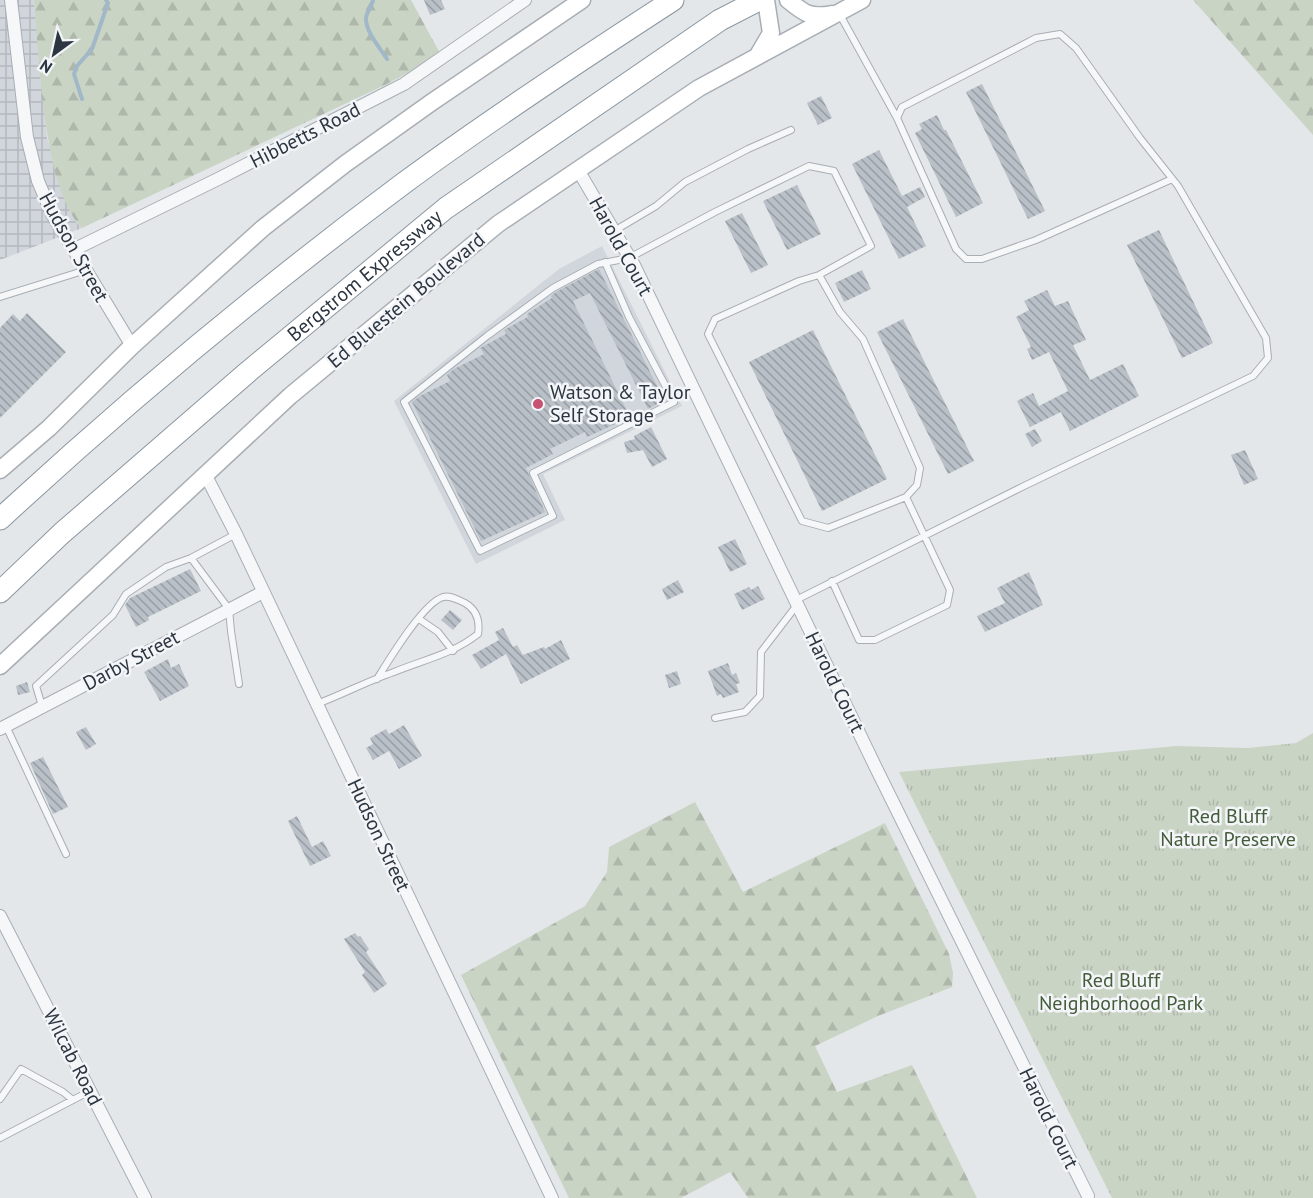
<svg xmlns="http://www.w3.org/2000/svg" width="1313" height="1198" font-family="'PT Sans',sans-serif">
<defs>
<pattern id="industrial-grid" width="8" height="8" patternUnits="userSpaceOnUse" patternTransform="scale(1.5)"><rect width="8" height="8" fill="#d1d6dc"/><path d="M0 4h8M4 0v8" fill="none" stroke="#b4b8be"/></pattern>
<pattern id="forest-firs" width="22" height="20" patternUnits="userSpaceOnUse" patternTransform="scale(1.5)"><rect width="22" height="20" fill="#cad4c5"/><path d="M5 1l3.5 6h-7zM16 11l3.5 6h-7z" fill="#aeb7aa"/></pattern>
<pattern id="park-tufts" width="24" height="20" patternUnits="userSpaceOnUse" patternTransform="scale(1.5)"><rect width="24" height="20" fill="#cad4c5"/><path d="M3 7l-1-3M5 7V3M7 7l1-3M15 17l-1-3M17 17v-4M19 17l1-3" fill="none" stroke="#aeb7aa"/></pattern>
<pattern id="building-back-hatch" width="6" height="6" patternUnits="userSpaceOnUse" patternTransform="scale(1.5)"><rect width="6" height="6" fill="#bac0c7"/><path d="M-1 5l2 2M0 0l6 6M5-1l2 2" fill="none" stroke="#979da3"/></pattern>
</defs>
<rect width="100%" height="100%" fill="#e3e7ea"/>
<path fill="#d1d6dc" d="M602,246l80,160 -139,68 22,46 -89,44 -82,-163 165,-132z"/>
<path fill="url(#industrial-grid)" d="M0,0h34l13,138 29,84 6,6 -82,32z"/>
<path fill="url(#forest-firs)" d="M34,0h377l30,55 -56,30 -303,143c-39,-40 -43,-172 -48,-228z
M1193,0h120v135z
M695,802l48,90 142,-69 64,131 4,19 -1,14 -74,29 -63,30 22,46 75,-27 65,133h-229l-18,-26 -49,26h-112l-108,-223 124,-69 22,-34 2,-25z"/>
<path fill="url(#park-tufts)" d="M1313,733v465h-201l-213,-426 277,-26 72,2 48,-5z"/>
<g fill="none" stroke-linecap="round" stroke-linejoin="round">
<path stroke="#a1b8c8" stroke-width="4" d="M373,0c-1,7 -7,12 -7,19 0,13 14,29 21,40
M82,99l-8,-25 3,-8 15,-17 16,-46 -2,-3"/>
</g>
<path fill="url(#building-back-hatch)" d="M424,0h17l4,9 -15,6z
M982,84l63,127 -17,8 -62,-127z
M821,96l11,22 -14,7 -11,-22z
M937,115l7,15h2l37,73 -27,14 -41,-84 7,-4 -3,-5z
M879,150l23,46 18,-9 5,10 -18,10 19,39 -27,13 -47,-95z
M797,185l24,49 -34,16 -24,-49z
M742,213l26,52 -17,8 -26,-52z
M1159,230l54,113 -31,15 -55,-113z
M599,269l65,131 -16,9 -58,-116 -17,8 57,116 -43,20 -2,-5 -35,17 3,5 -27,14 19,44 -64,29 -69,-139 8,-6 30,-15 -3,-6 7,-6 30,-15 -4,-6 26,-14 -2,-4 24,-13 -1,-3 25,-16 -1,-2 5,-4z
M862,270l9,19 -27,13 -9,-19z
M1047,290l8,16 13,-5 18,39 -13,5 17,35 33,-16 16,32 -69,35 -9,-19 -31,15 -13,-26 16,-8 6,13 29,-15 -19,-39 -17,8 -5,-11 4,-2 -15,-30 13,-7 -5,-9z
M27,313l39,39 -66,66v-90l13,-14 7,7z
M903,319l71,142 -26,13 -71,-142z
M813,330l74,149 -65,32 -73,-149z
M651,427l16,32 -15,8 -9,-17 -16,3 -3,-11 11,-3 -1,-3z
M1035,429l7,12 -10,6 -7,-13z
M1245,450l13,29 -14,6 -13,-30z
M735,539l12,25 -17,8 -12,-25z
M190,569l11,22 -53,26 1,3 -13,7 -11,-22 5,-7z
M1029,572l14,33 -58,27 -8,-16 28,-13 -8,-15z
M678,580l6,12 -17,8 -5,-11z
M758,586l7,13 -23,11 -8,-16 15,-7 2,3z
M450,610l12,10 -9,10 -12,-10z
M503,628l10,19 4,-2 6,10 21,-8 1,2 16,-9 9,19 -49,25 -15,-30 -25,15 -9,-14 27,-15 -4,-8z
M168,659l3,9 8,-4 10,22 -29,15 -16,-29z
M728,663l4,12 4,-2 4,10 -4,1 3,8 -16,6 -2,-4 -4,2 -9,-25z
M677,671l4,13 -12,4 -4,-13z
M27,682l3,10 -12,3 -2,-9z
M404,725l18,31 -23,13 -10,-18 -16,9 -7,-12 7,-4 -3,-6 16,-9 3,5z
M86,727l10,17 -10,6 -10,-18z
M43,757l25,50 -15,7 -23,-51z
M297,816l15,31 11,-6 8,15 -21,10 -22,-45z
M355,933l3,4 2,-1 9,13 -3,3 21,32 -13,9 -12,-18 3,-3 -21,-33z"/>
<g fill="none" stroke-linecap="round" stroke-linejoin="round">
<g stroke="#a8aeb4" stroke-width="8">
<path id="lane" d="M839,13l58,105
M614,231l42,-25 29,-24 63,-33 43,-19
M605,262l24,55 45,85 -141,71 20,43 -73,35 -76,-149 83,-66 66,-48 45,-24 31,-6 86,-46 94,-46 25,5 37,75 -52,29
M0,297l86,-27
M191,558l45,-24
M832,581l27,59h16l72,-35 3,-15 -44,-93 11,-12 3,-17 -57,-129 -23,-27 -21,-37 -20,6 -84,38 -7,15 94,187 26,7 78,-31
M796,600l228,-114 229,-110 15,-18 -2,-20 -88,-152 -38,-48 -64,-90 -16,-14 -24,4 -134,69 -5,11 59,131 10,10h16l54,-19 136,-61
M419,619l19,13 15,19
M317,704c26,-10 51,-23 77,-32 29,-12 59,-18 84,-38 2,-13 -1,-24 -13,-31 -7,-3 -14,-8 -22,-6 -20,6 -54,63 -66,82
M42,706l-6,-20 77,-71 13,-21 40,-27 25,-9 38,51 2,22 8,53
M715,718l30,-6 15,-16 1,-44 36,-47
M6,726l60,128
M0,1099l21,-30 42,23 10,8
M0,1138l90,-47"/>
</g>
<g stroke="#a8aeb4" stroke-width="14">
<path id="street" d="M11,0l16,137 11,44 14,33 80,132
M578,170l56,95 242,503 212,428
M73,250l145,-71 186,-95 121,-84
M205,474l31,60 316,664
M0,729l263,-137
M0,916l145,282"/>
</g>
<g stroke="#a8aeb4" stroke-width="19">
<path id="secondary" d="M788,0c17,14 22,18 44,14
M758,55l13,-22 -5,-33
M0,470l49,-42 83,-82 131,-118 82,-64 87,-62 150,-102
M0,666l290,-270 208,-172 201,-136 163,-88"/>
</g>
<g stroke="#8b96a0" stroke-width="23">
<g id="highway">
<path d="M0,519c129,-119 263,-231 404,-336 87,-64 178,-124 269,-183"/>
<path id="s1" d="M0,592l62,-59 187,-162 197,-163 274,-188 39,-20"/>
</g>
</g>
<use href="#lane" stroke="#f6f7f9" stroke-width="6"/>
<use href="#street" stroke="#f6f7f9" stroke-width="12"/>
<use href="#secondary" stroke="#fff" stroke-width="16"/>
<use href="#highway" stroke="#fff" stroke-width="21"/>
</g>
<circle fill="#c65170" stroke="#f3f5f8" stroke-width="2" cx="538" cy="404" r="6"/>
<g text-anchor="middle" dominant-baseline="central" stroke-width="5" stroke-linejoin="round" paint-order="stroke">
<g font-size="20" fill="#2c3641" stroke="#f3f5f8">
<text transform="translate(305 135) rotate(-27)">Hibbetts Road</text>
<text transform="translate(621 246) rotate(61)">Harold Court</text>
<text transform="translate(74 247) rotate(61)">Hudson Street</text>
<text stroke="none"><textPath href="#s1" startOffset="483">Bergstrom Expressway</textPath></text>
<text transform="translate(406 300) rotate(-40)">Ed Bluestein Boulevard</text>
<text transform="translate(131 660) rotate(-28)">Darby Street</text>
<text transform="translate(835 682) rotate(64)">Harold Court</text>
<text transform="translate(379 835) rotate(65)">Hudson Street</text>
<text transform="translate(73 1057) rotate(63)">Wilcab Road</text>
<text transform="translate(1049 1118) rotate(64)">Harold Court</text>
</g>
<g font-size="20" fill="#2c3641" stroke="#f3f5f8" text-anchor="start">
<text x="550" y="392">Watson &amp; Taylor<tspan x="550" dy="23">Self Storage</tspan></text>
</g>
<g font-size="20" fill="#445c3a" stroke="#f3f5f8">
<text x="1228" y="816">Red Bluff<tspan x="1228" dy="23">Nature Preserve</tspan></text>
<text x="1121" y="980">Red Bluff<tspan x="1121" dy="23">Neighborhood Park</tspan></text>
</g>
</g>
<g transform="translate(54 54) rotate(213)" stroke="#f3f5f8" stroke-width="4.5" paint-order="stroke">
<path d="M0-4.5L10 22L0 15L-10 22Z" fill="#2c3641"/>
<text y="-9" font-size="16" font-weight="bold" text-anchor="middle" fill="#2c3641">N</text>
</g>
</svg>
